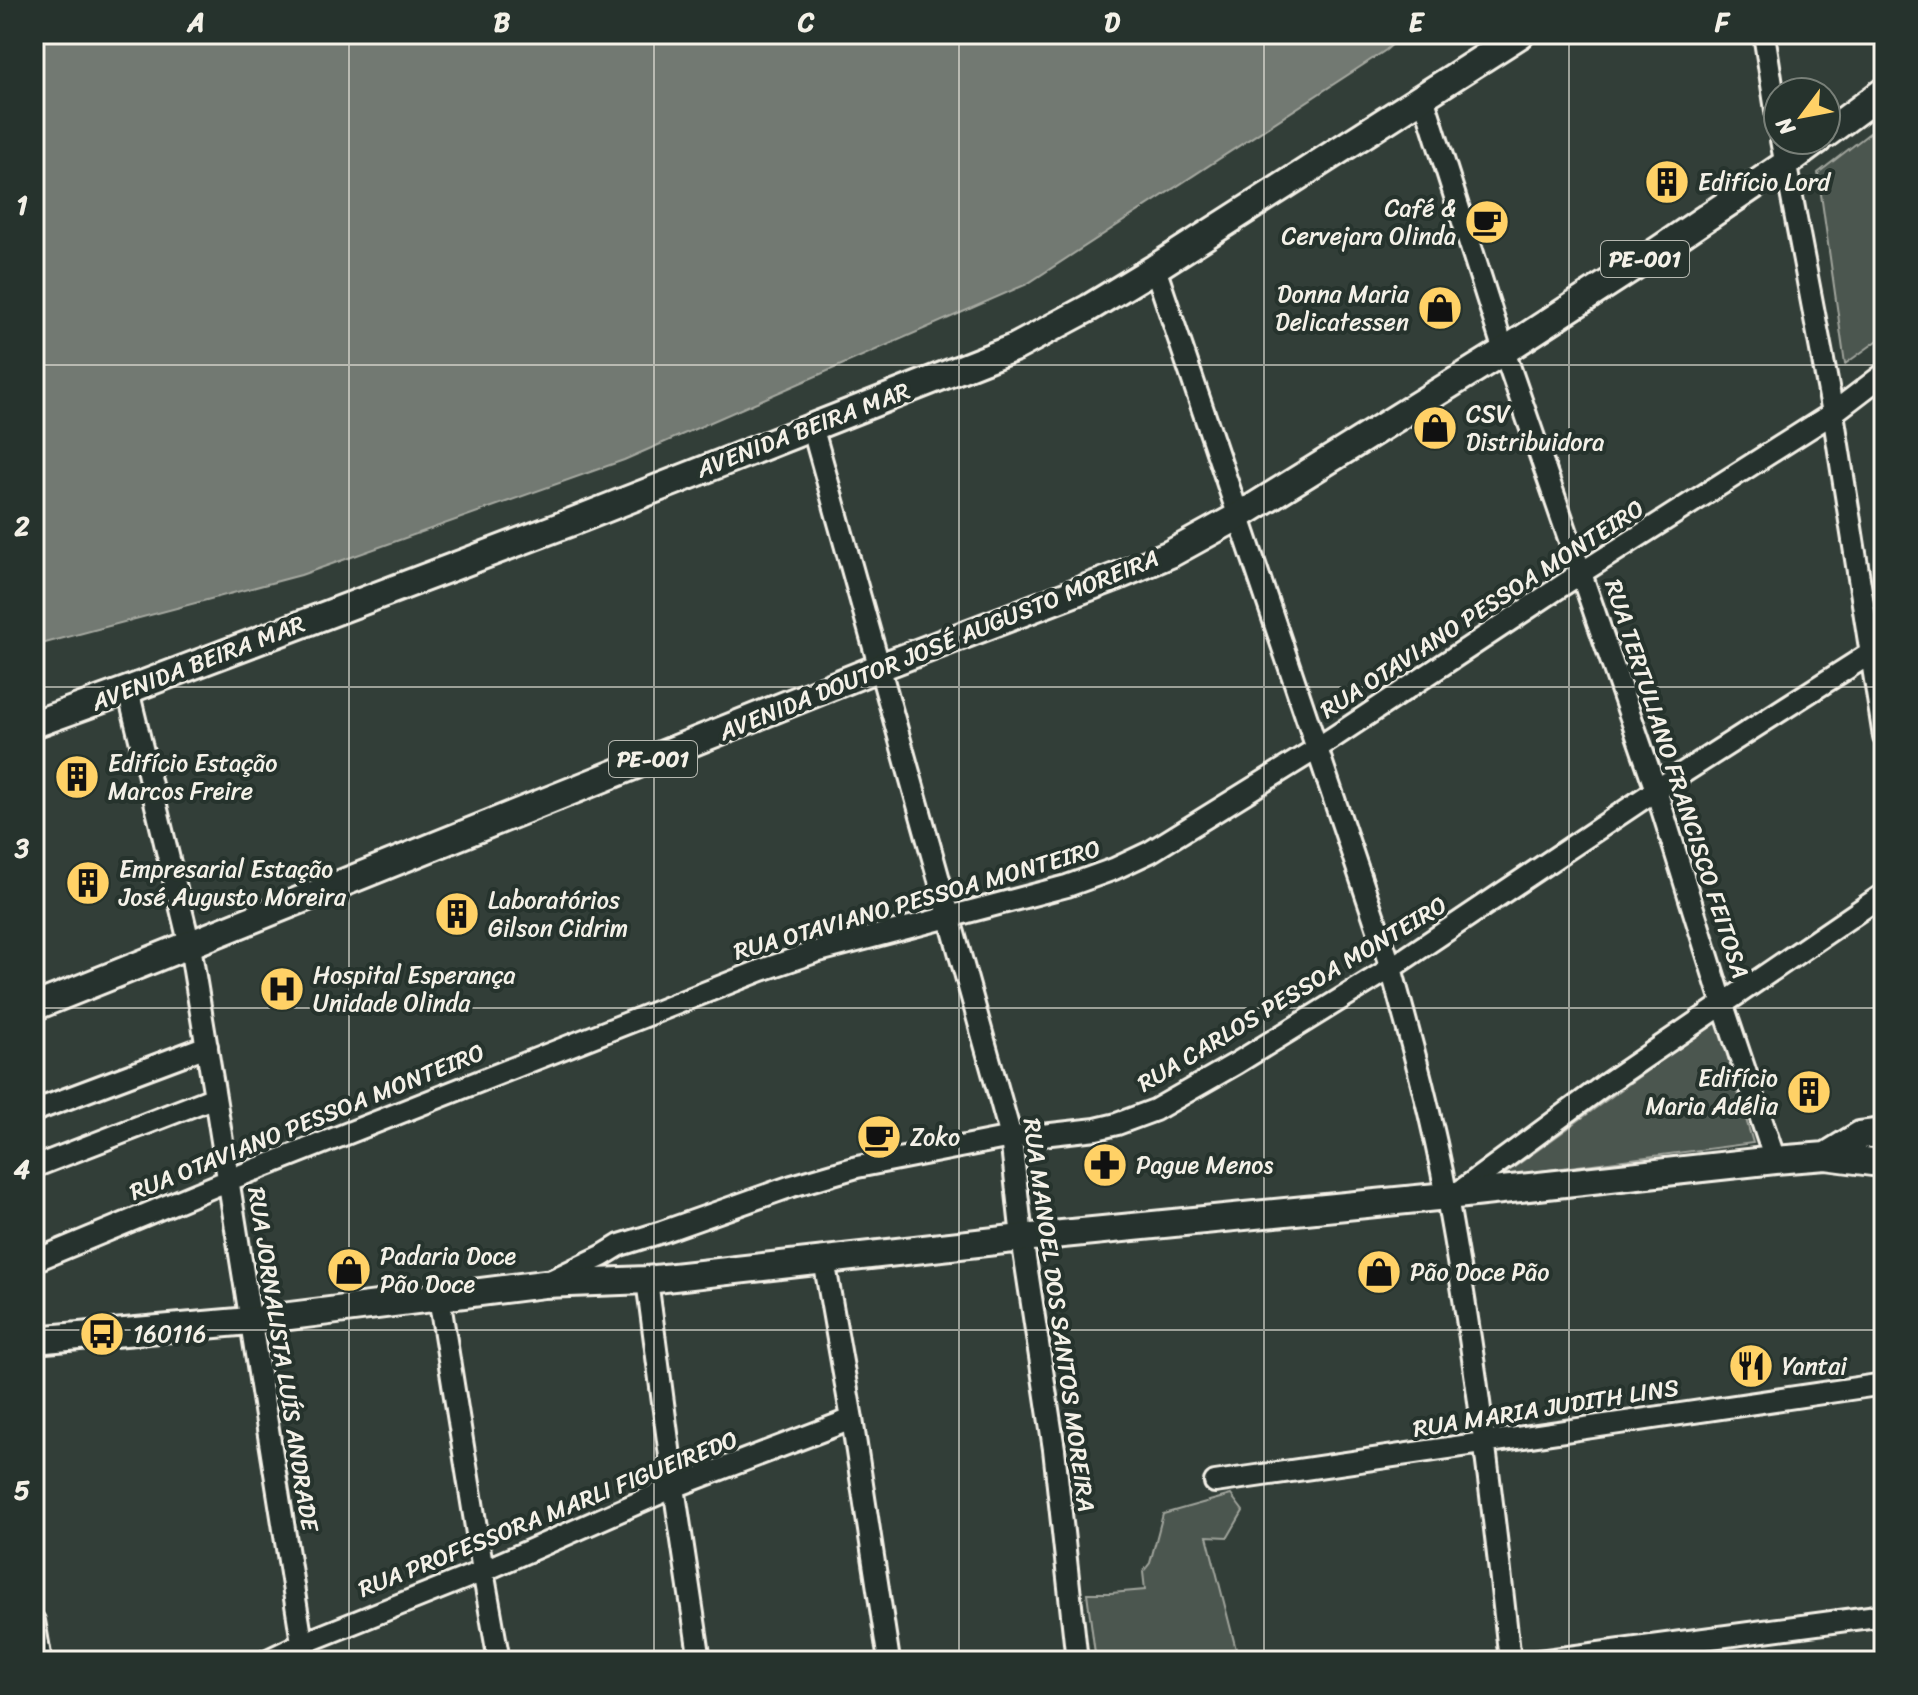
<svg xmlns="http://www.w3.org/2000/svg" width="1918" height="1695" font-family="Sriracha,sans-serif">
<rect width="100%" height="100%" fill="#323e38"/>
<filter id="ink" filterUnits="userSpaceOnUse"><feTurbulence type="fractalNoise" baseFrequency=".0125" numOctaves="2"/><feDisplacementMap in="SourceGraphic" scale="16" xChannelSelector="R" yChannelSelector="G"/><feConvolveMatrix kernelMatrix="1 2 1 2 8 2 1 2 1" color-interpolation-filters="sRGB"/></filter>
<g filter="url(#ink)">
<path fill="#4c564f" stroke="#a0a49c" stroke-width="2" d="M1884,122v214l-39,28 -27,-191z
M1717,1020l36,123 -251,33z
M1231,1495l12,16 -15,26 -21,-1 32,125h-143l-9,-68h24l34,-3 -2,-18 7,-9 13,-49z"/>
<path fill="#727972" stroke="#a6a9a1" stroke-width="2" d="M34,34h1370l-18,16 -359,234 -403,176 -323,115 -267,71z"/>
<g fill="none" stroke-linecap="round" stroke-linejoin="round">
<g stroke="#f4f1e8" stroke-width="26">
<path id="minor" d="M1764,34l14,89
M1423,96l81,255 152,439 67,215 52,155
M1781,140l52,273 51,324
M1155,268l236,700c21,76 42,152 56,230 28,153 46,308 63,463
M812,426l199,711 11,101 32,211 23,212
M128,690l62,256 25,151 90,564
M34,1111l173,-65
M34,1167l181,-70
M1455,1195l148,-109 281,-192
M824,1260l28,159 37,242
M34,1261l195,-81 533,-210 53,-18 252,-66 47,-17 36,-17 166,-103 265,-176 252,-160 51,-39
M647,1280l27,207 26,174
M548,1282l54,-26 18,-11 42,-13 130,-46 65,-19 154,-30 31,-2 54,-6 21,-5 38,-14 82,-47 154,-95 265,-178 215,-137
M439,1297l44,274 16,90
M1215,1482c223,-31 446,-66 669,-98
M34,1621l7,40
M266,1661l35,-17 182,-73 191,-84 178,-68
M1539,1661l345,-46"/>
</g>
<g stroke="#f4f1e8" stroke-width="32">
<path id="major" d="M1826,134l58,-43
M34,724l94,-34 446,-169 442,-174 73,-39 66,-40 366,-234
M34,1007l846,-340 238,-91 52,-22 69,-38 265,-165 140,-91 140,-95 34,-25
M1826,1156l34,-21 24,-3
M34,1340l216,-19 294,-37 103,-4 375,-42 425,-42 328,-36 51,-4 46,6 12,-1"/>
</g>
<use href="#minor" stroke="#26332d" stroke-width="20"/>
<use href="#major" stroke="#26332d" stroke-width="26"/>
</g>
</g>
<path fill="none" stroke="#f4f1e8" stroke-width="2" stroke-opacity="0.55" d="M349,34v1627M654,34v1627M959,34v1627M1264,34v1627M1569,34v1627M34,365h1850M34,687h1850M34,1008h1850M34,1330h1850"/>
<defs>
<g id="building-disc" transform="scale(2.3)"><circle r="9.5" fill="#ffd166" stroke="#26332d"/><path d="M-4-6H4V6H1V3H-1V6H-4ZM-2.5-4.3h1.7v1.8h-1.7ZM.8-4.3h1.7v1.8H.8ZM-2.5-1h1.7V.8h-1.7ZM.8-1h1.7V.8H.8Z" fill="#111"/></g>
<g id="cafe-disc" transform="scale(2.3)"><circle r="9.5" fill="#ffd166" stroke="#26332d"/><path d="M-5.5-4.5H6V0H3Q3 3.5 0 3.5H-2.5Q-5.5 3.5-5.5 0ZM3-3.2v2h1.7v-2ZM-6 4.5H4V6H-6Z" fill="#111"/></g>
<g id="shop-disc" transform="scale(2.3)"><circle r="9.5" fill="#ffd166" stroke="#26332d"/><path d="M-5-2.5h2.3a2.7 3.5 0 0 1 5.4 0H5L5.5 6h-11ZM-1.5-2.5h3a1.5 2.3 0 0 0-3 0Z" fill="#111"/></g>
<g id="hospital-disc" transform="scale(2.3)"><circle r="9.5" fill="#ffd166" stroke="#26332d"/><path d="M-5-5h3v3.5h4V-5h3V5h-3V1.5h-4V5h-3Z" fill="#111"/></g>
<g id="pharmacy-disc" transform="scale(2.3)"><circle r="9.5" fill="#ffd166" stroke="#26332d"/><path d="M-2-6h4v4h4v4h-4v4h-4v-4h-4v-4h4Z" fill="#111"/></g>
<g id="bus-disc" transform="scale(2.3)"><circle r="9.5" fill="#ffd166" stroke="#26332d"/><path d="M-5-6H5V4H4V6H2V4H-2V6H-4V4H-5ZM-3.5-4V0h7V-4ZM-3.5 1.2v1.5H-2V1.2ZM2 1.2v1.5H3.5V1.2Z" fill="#111"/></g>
<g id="restaurant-disc" transform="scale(2.3)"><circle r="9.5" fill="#ffd166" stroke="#26332d"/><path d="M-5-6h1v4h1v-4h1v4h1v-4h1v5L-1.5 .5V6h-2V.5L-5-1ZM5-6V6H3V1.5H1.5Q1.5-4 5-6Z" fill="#111"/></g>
</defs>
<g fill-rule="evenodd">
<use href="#building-disc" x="1667" y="182"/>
<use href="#cafe-disc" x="1487" y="222"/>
<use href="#shop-disc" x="1440" y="308"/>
<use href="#shop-disc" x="1435" y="428"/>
<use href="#building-disc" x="77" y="777"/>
<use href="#building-disc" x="88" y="883"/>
<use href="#building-disc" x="457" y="914"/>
<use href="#hospital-disc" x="282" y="989"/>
<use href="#building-disc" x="1809" y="1092"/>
<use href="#cafe-disc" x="879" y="1137"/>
<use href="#pharmacy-disc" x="1105" y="1165"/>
<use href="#shop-disc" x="349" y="1270"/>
<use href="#shop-disc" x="1379" y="1272"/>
<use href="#bus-disc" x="102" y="1334"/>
<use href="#restaurant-disc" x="1751" y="1366"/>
</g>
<g text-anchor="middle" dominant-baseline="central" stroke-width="8" stroke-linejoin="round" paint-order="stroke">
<g fill="#26332d" stroke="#b6b8b0" stroke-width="2">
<rect x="1601" y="241" width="88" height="36" rx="6"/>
<rect x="609" y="741" width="88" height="36" rx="6"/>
</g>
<g font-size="22" font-weight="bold" fill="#f4f1e8">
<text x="1645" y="259">PE-001</text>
<text x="653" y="759">PE-001</text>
</g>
<g font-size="24" fill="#f4f1e8" stroke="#26332d" text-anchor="start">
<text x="1698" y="182">Edifício Lord</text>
<text x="1456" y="208" text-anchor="end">Café &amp;<tspan x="1456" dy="28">Cervejara Olinda</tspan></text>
<text x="1409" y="294" text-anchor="end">Donna Maria<tspan x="1409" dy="28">Delicatessen</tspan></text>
<text x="1466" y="414">CSV<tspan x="1466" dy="28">Distribuidora</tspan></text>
<text x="108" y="763">Edifício Estação<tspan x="108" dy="28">Marcos Freire</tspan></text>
<text x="119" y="869">Empresarial Estação<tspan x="119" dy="28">José Augusto Moreira</tspan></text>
<text x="488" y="900">Laboratórios<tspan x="488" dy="28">Gilson Cidrim</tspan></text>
<text x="313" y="975">Hospital Esperança<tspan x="313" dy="28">Unidade Olinda</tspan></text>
<text x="1778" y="1078" text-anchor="end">Edifício<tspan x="1778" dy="28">Maria Adélia</tspan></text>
<text x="910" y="1137">Zoko</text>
<text x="1136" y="1165">Pague Menos</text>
<text x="380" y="1256">Padaria Doce<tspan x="380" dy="28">Pão Doce</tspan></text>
<text x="1410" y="1272">Pão Doce Pão</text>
<text x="133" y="1334">160116</text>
<text x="1782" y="1366">Yantai</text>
</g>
<g font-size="24" fill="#f4f1e8" stroke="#26332d">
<text transform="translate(803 430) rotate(-21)">AVENIDA BEIRA MAR</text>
<text transform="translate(1482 609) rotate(-33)">RUA OTAVIANO PESSOA MONTEIRO</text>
<text transform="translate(939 645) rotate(-22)">AVENIDA DOUTOR JOSÉ AUGUSTO MOREIRA</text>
<text transform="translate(198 663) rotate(-21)">AVENIDA BEIRA MAR</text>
<text transform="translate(1677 779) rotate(72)">RUA TERTULIANO FRANCISCO FEITOSA</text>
<text transform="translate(917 900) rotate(-16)">RUA OTAVIANO PESSOA MONTEIRO</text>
<text transform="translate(1292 994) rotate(-31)">RUA CARLOS PESSOA MONTEIRO</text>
<text transform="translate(307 1122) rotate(-22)">RUA OTAVIANO PESSOA MONTEIRO</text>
<text transform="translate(1059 1315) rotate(82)">RUA MANOEL DOS SANTOS MOREIRA</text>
<text transform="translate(283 1359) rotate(81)">RUA JORNALISTA LUÍS ANDRADE</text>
<text transform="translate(1546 1408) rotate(-9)">RUA MARIA JUDITH LINS</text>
<text transform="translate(548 1514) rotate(-22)">RUA PROFESSORA MARLI FIGUEIREDO</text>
</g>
</g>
<rect width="1918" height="1695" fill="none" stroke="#26332d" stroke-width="88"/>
<g transform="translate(1802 116) rotate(238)"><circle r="38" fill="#26332d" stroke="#787f78" stroke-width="2"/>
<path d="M0-6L14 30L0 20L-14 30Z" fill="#ffd166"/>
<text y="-12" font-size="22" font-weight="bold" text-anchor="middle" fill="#f4f1e8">N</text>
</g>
<rect x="44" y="44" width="1830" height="1607" fill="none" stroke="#f4f1e8" stroke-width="3"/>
<g font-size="26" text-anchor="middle" font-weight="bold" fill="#f4f1e8">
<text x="196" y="31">A</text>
<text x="502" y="31">B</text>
<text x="806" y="31">C</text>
<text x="1112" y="31">D</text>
<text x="1416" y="31">E</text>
<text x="1722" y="31">F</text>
<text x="22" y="214">1</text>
<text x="22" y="535">2</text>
<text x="22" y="857">3</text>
<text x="22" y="1178">4</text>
<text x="22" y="1499">5</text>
</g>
</svg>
